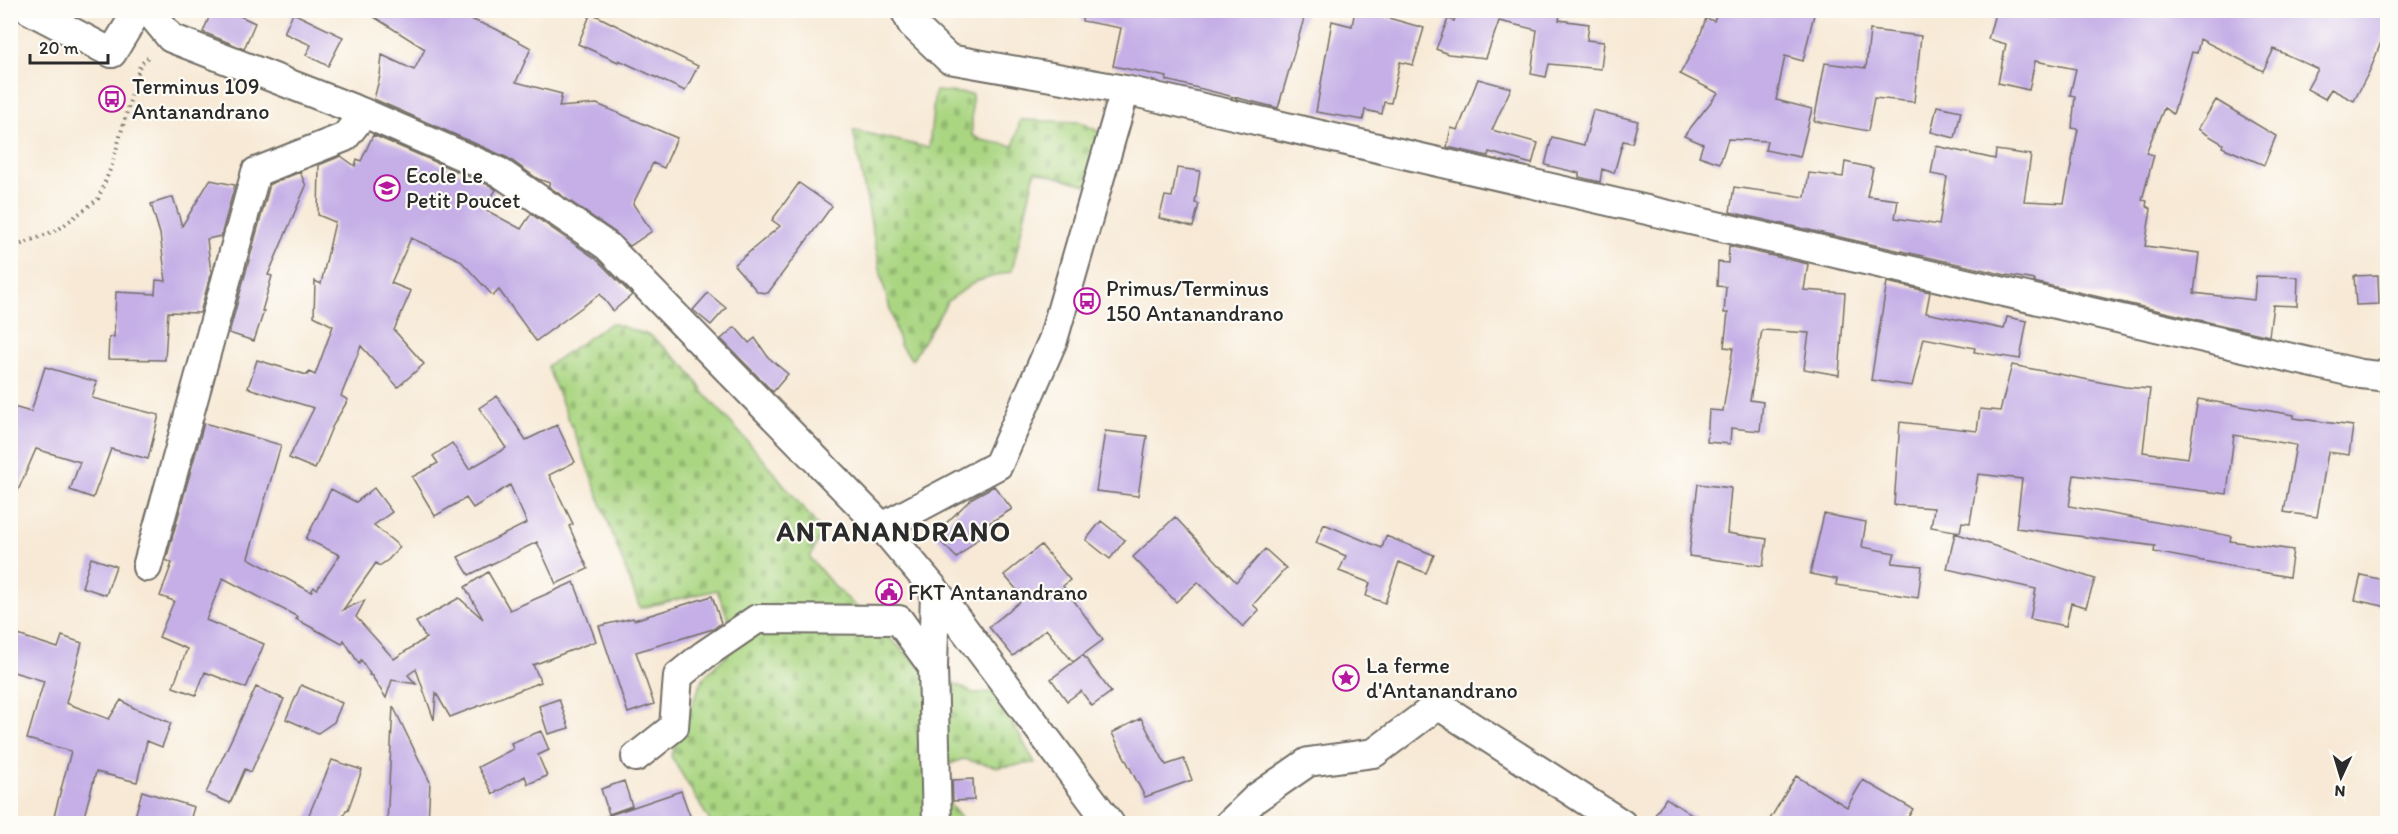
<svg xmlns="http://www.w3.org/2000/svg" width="2398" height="834" font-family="Itim,sans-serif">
<defs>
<pattern id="cemetery-stones" width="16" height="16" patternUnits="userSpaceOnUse" patternTransform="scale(1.5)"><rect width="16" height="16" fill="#aad682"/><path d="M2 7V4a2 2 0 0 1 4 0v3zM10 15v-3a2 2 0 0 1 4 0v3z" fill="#92b870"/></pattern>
</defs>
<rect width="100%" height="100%" fill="#fdfcf7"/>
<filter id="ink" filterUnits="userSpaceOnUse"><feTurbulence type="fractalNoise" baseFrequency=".0167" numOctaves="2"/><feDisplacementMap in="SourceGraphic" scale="12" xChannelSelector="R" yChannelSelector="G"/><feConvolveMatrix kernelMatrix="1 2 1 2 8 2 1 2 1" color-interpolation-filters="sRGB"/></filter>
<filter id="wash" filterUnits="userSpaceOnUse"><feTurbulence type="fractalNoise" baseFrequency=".008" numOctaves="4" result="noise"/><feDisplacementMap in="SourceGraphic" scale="24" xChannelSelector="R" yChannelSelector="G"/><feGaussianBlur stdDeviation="1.35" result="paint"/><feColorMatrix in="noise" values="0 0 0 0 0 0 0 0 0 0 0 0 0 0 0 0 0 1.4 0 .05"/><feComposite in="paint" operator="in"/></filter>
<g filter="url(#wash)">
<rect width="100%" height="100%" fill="#f7e9d5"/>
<path fill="url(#cemetery-stones)" stroke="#6a8056" stroke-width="1.5" d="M935,91l37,3v41l9,5 33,6 6,-26 60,2 31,16 -14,50 -62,-17 -23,100 -37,11 -27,19 -36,59 -12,-15 -17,-61 -30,-154 76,18z
M611,323l40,13 36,32 17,25 54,60 64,78 -12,27 24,28 79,74 59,33 23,-1 40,71 -37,4 -35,-8 -18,7 1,34 19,23h-254l-40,-67 32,-78 35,-34 -21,-54 -77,18 -58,-156 -35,-86z"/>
<g id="blocks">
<path fill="#c5afe6" d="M212,10h15l28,13 -11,26 -41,-17z
M363,10h84l49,19 35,19 -15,34 46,12 -3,13 38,-3 80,34 -13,30 -11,-5 -20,41 19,27 -22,15 -14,-13 -68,-47 2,-3 -12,-4 -30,-21 -134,-59 6,-23 2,-21 32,15 11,-21z
M1083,10h215l-1,4 8,1 -27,93 -112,-28 1,-3 -54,-11 8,-38 -39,-7z
M1355,10l31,5 -1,2 39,11 -11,37 -13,-3 -9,41 -7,-1 -2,12 -17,-4 -2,10 -47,-8 16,-91 20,5z
M1457,10h104l-2,10 30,4 -2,16 17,2 -3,27 -52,-5 -3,13 -15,-3 6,-44 -38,-9 -13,37 -38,-4 -12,-5 12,-30 6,2z
M1718,10h97l-12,51 -18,-5 -9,44 36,9 -12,48 -35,-7 2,-9 -39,-2 -8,24 -21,-7 4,-12 -19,-8 34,-43 -38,-19 19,-35 7,-21 8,3z
M1996,10h392v14l-17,44 -17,33 -23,-12 -6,10 -18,-10 11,-20 -44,-20 -11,22 -63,-32 -3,14 -5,-1 -19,62 -9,-6 -18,45 8,2 -12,45 5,1 -1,5 5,3 -6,37 54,7 -5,40 60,7 2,-24 42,1 -1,29 -24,-1 -4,31 -235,-54 1,-2 -29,-5 -276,-63 4,-25 71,10 4,-24 34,4 2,-15 28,6 -6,28 31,4 -3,18 44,7 8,-48 -16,-3 5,-28 59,13 1,-9 35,5 -7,46 40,2 14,-74 -6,-1 3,-32 -5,-1 6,-26 -41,-8 -6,29 -31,-7 8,-39 -18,-5z
M293,13l50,24 -15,29 -22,-11 5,-10 -27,-12z
M591,13l107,53 -13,25 -66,-31 -1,2 -40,-18z
M1870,30l51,6 -7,66 -40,-4 -6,33 -54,-10 11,-58 41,5z
M1478,79l33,9 -19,42 46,13 -6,21 -43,-12 -1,4 -41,-9 4,-19 7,2z
M2216,100l60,36 -12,29 -42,-18 1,-3 -25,-15z
M1937,106l24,5 -6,27 -24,-6z
M1593,110l45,11 -6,22 -9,-2 -9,32 -12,-4 -2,13 -21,-5v-4l-34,-8 7,-28 32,8z
M373,135l118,51 5,4 -12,19 37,20 10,-15 65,45 36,36 -19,16 -13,-17 -64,47 -37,-51 -6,6 -33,-36 -49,-22 -20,45 20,8 -17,39 30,34 -26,23 -37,-41 -20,50 7,4 -16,27 -17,42 -26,-11 25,-50 -66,-20 9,-28 50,15 2,-3 6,3 18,-49 -19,-10 1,-35 6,3 14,-62 -17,-7 1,-50 22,-9 14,10 2,-7 4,2z
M1177,168l23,3 -5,32 4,1 -6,23 -34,-9 6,-22 7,1z
M300,172l6,14 -38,89 4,1 -10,35h2l-10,30 -25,-8 41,-149z
M210,180l25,5 -14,51 -14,3 4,34 -11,40 -32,-1 -3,48 -57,-1 1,-22h5l2,-45 39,2 1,-14 10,1 -6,-47 -9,-30 22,-7 9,29z
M799,183l33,23 -64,87 -10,-1 -24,-27 46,-39 -8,-6z
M1729,246l79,18 -4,26 41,3 -6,82 -35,-6 5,-36 -47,-3 -12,70 13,2 -3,29 -29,-3 -1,16 -23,-2 2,-32 14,1 10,-63 -9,-1 4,-34h-4l2,-26 -9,-1 1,-24 10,1z
M2378,275l1,29 -23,1 -2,-29z
M1887,282l43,10 -4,21 78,16 3,-12 20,4 -7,38 -46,-7 1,-4 -51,-10 -12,48 -41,-6z
M708,293l18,15 -15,17 -18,-15z
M735,327l14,16 6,-5 13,19 20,17 -15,18 -52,-53z
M2012,365l113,22 25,2 -7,63 45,6 10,-59 96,16v3l59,8 -4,29 -21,-3 -11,65 -33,-5 12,-67 -62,-10 -7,59 -153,-19 -5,31 162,30 -1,5 63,9 -4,27 -135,-25 1,-6 -139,-18 6,-49 -44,-5 -8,49 -8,-1 -2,10 -29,-5 3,-19 -40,-3 6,-83 77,9 3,-22 20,2z
M45,367l52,15 -5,16 67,17 -11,44 -37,-10 -18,49 -23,-8 10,-28 -44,-13 -26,60v-103l21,6z
M497,396l29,44 31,-15 18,37 -26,13 24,49 -4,2 19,43 -32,15 -19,-42 -68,33 -11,-18 69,-34 -17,-38 -37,23 -7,-10 -31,18 -23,-39 26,-14 -5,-7 19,-13 17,26 37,-21 -27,-40z
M204,423l77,22 -33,113 63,34 3,-5 3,2 23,-34 -34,-16 25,-50 25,13 18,-14 18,24 -18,13 26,22 -12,13 -9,6 -3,-3 -33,47 22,-10 -9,17 38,42 32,-21 -10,-16 43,-24 24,21 -18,-32 23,-15 22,38 64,-28 22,59 -63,24 8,17 -91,35 -14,-24 -2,27 -18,-51 -8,6 8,9 -24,-4 -6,18 -14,-22 -3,-1 1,-1 -9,-14 -2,4 -15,-24 -2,4 -46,-25 2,-2 -75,-39 -17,42 58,24 -18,44 -41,-16 -9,23 -23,-8 14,-38 -28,-12 15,-36 -14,-5 12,-33 -6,-3z
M1105,431l42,5 -9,60 -42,-5z
M1698,484l33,4 -4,45 40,6 -4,27 -74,-10z
M994,486l18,23 -26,16 3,3 -32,30 -23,-23 38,-37z
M1824,514l42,8 -4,25 33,6 -3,10 30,3 -4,32 -82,-13 1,-6 -27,-5z
M1175,517l61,65 29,-33 21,19 -33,37 6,5 -16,17 -45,-45 -22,20 -43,-45z
M1101,521l24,19 -15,19 -24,-19z
M1324,524l58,24 4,-12 48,19 -8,18 -27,-11 -14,41 -19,-7 4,-13 -31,-12 7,-15 -30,-13z
M1955,533l140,46 -9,28 -15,-4 -5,23 -36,-7 6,-30 -89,-20z
M1041,545l29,35 -7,6 40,54 -30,22 -27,-33 -33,27 -24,-29 35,-29 -20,-23z
M91,558l25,8 -10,29 -24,-8z
M2361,575l27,6v26l-33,-7z
M712,596l9,27 -8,6 -77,23 18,52 -26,9 -29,-87 34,-8 1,2z
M15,634l43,14 4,-12 20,7 -16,60 43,16 12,-19 13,8 37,15 -9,24 -15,-6 -10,41 -41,-10 -14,52h-30l19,-73 -44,-12 17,-58 -34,-10v-24z
M1083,655l28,37 -19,14 -11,-15 -14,10 -16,-22z
M301,685l41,18 -8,19 -16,11 -32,-14z
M256,687l28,12 -33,73 -6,-3 -15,34 -24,-10z
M559,699l10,29 -21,6 -9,-28z
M393,706l37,76 -2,42h-41z
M1141,718l25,47 18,-6 8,21 -47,17 -33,-64z
M541,731l8,19 -11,5 9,21 -19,8 -3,-8 -32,18 -15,-27 35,-18 -2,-6z
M332,760l30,10 -14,40h-2l-6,14h-35z
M1796,776l51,31 16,-27 50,29 -9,15h-137z
M973,779l1,21 -21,1 -1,-21z
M624,781l8,25 -23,8 -8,-25z
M142,791l52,16 -5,17h-56z
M681,791l12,33h-97l-1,-4z
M1666,798l39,26h-56z"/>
</g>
</g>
<g filter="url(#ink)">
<use href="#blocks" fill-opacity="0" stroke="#726e66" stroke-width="1.5"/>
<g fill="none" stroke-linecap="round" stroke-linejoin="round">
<g stroke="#726e66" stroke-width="32">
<path id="minor" d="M30,10l82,43 26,-43
M148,10l23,28 193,75 135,59 108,74 275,281 53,63 175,234
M905,10l7,14 37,35 176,31 1236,284 27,3
M882,527l116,-62 55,-125 72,-250
M147,567l109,-395 89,-35 19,-24
M935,590l-2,77 4,157
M636,757l38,-30 4,-51 26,-21 53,-36 142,1 34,47
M1229,824l27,-26 52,-36 66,-9 64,-48 184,119"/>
</g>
<path stroke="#726e66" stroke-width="4" stroke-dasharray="1.5 4.5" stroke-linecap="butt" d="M10,249l49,-20 39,-30 14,-34 28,-100 11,-10"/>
<use href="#minor" stroke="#fff" stroke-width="28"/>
</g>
</g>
<defs>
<g id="bus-ring" transform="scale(1.35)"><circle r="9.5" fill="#fdfcf7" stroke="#b5179e" stroke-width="1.5"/><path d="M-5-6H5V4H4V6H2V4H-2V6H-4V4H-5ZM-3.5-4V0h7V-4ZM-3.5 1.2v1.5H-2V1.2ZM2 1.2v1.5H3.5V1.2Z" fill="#b5179e"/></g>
<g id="school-ring" transform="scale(1.35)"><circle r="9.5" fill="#fdfcf7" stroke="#b5179e" stroke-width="1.5"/><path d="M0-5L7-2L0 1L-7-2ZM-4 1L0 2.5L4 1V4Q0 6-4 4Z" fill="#b5179e"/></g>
<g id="civic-ring" transform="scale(1.35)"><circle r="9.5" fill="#fdfcf7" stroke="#b5179e" stroke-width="1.5"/><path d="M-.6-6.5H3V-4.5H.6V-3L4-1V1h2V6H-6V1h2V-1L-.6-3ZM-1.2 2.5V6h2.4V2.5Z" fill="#b5179e"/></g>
<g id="sight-ring" transform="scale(1.35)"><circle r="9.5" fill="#fdfcf7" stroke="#b5179e" stroke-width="1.5"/><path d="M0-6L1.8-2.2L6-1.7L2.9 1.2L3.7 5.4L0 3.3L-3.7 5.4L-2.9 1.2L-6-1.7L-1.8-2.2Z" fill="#b5179e"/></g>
</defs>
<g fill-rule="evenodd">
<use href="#bus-ring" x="112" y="99"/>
<use href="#school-ring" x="387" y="188"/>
<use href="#bus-ring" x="1087" y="301"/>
<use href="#civic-ring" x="889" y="592"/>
<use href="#sight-ring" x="1346" y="678"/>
</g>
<g text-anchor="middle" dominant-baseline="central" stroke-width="4.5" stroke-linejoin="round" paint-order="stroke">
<g font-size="22" fill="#2b2b2b" stroke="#fdfcf7" text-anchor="start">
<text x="132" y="86">Terminus 109<tspan x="132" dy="25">Antanandrano</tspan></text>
<text x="406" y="175">Ecole Le<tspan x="406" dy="25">Petit Poucet</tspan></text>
<text x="1106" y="288">Primus/Terminus<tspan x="1106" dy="25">150 Antanandrano</tspan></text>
<text x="908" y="592">FKT Antanandrano</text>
<text x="1366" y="665">La ferme<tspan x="1366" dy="25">d'Antanandrano</tspan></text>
</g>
<g font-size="28" font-weight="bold" letter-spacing="1.5" fill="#2b2b2b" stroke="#fdfcf7">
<text x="894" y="531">ANTANANDRANO</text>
</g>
</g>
<rect width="2398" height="834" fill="none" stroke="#fdfcf7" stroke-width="36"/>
<g transform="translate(2341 777) rotate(184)" stroke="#fdfcf7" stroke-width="4.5" paint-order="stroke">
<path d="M0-4.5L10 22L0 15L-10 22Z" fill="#2b2b2b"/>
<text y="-9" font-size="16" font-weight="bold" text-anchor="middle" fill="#2b2b2b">N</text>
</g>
<path d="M30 54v9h78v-9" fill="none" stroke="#2b2b2b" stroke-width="3"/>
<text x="39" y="54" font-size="18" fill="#2b2b2b" stroke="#fdfcf7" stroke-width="4.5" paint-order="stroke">20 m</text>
</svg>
